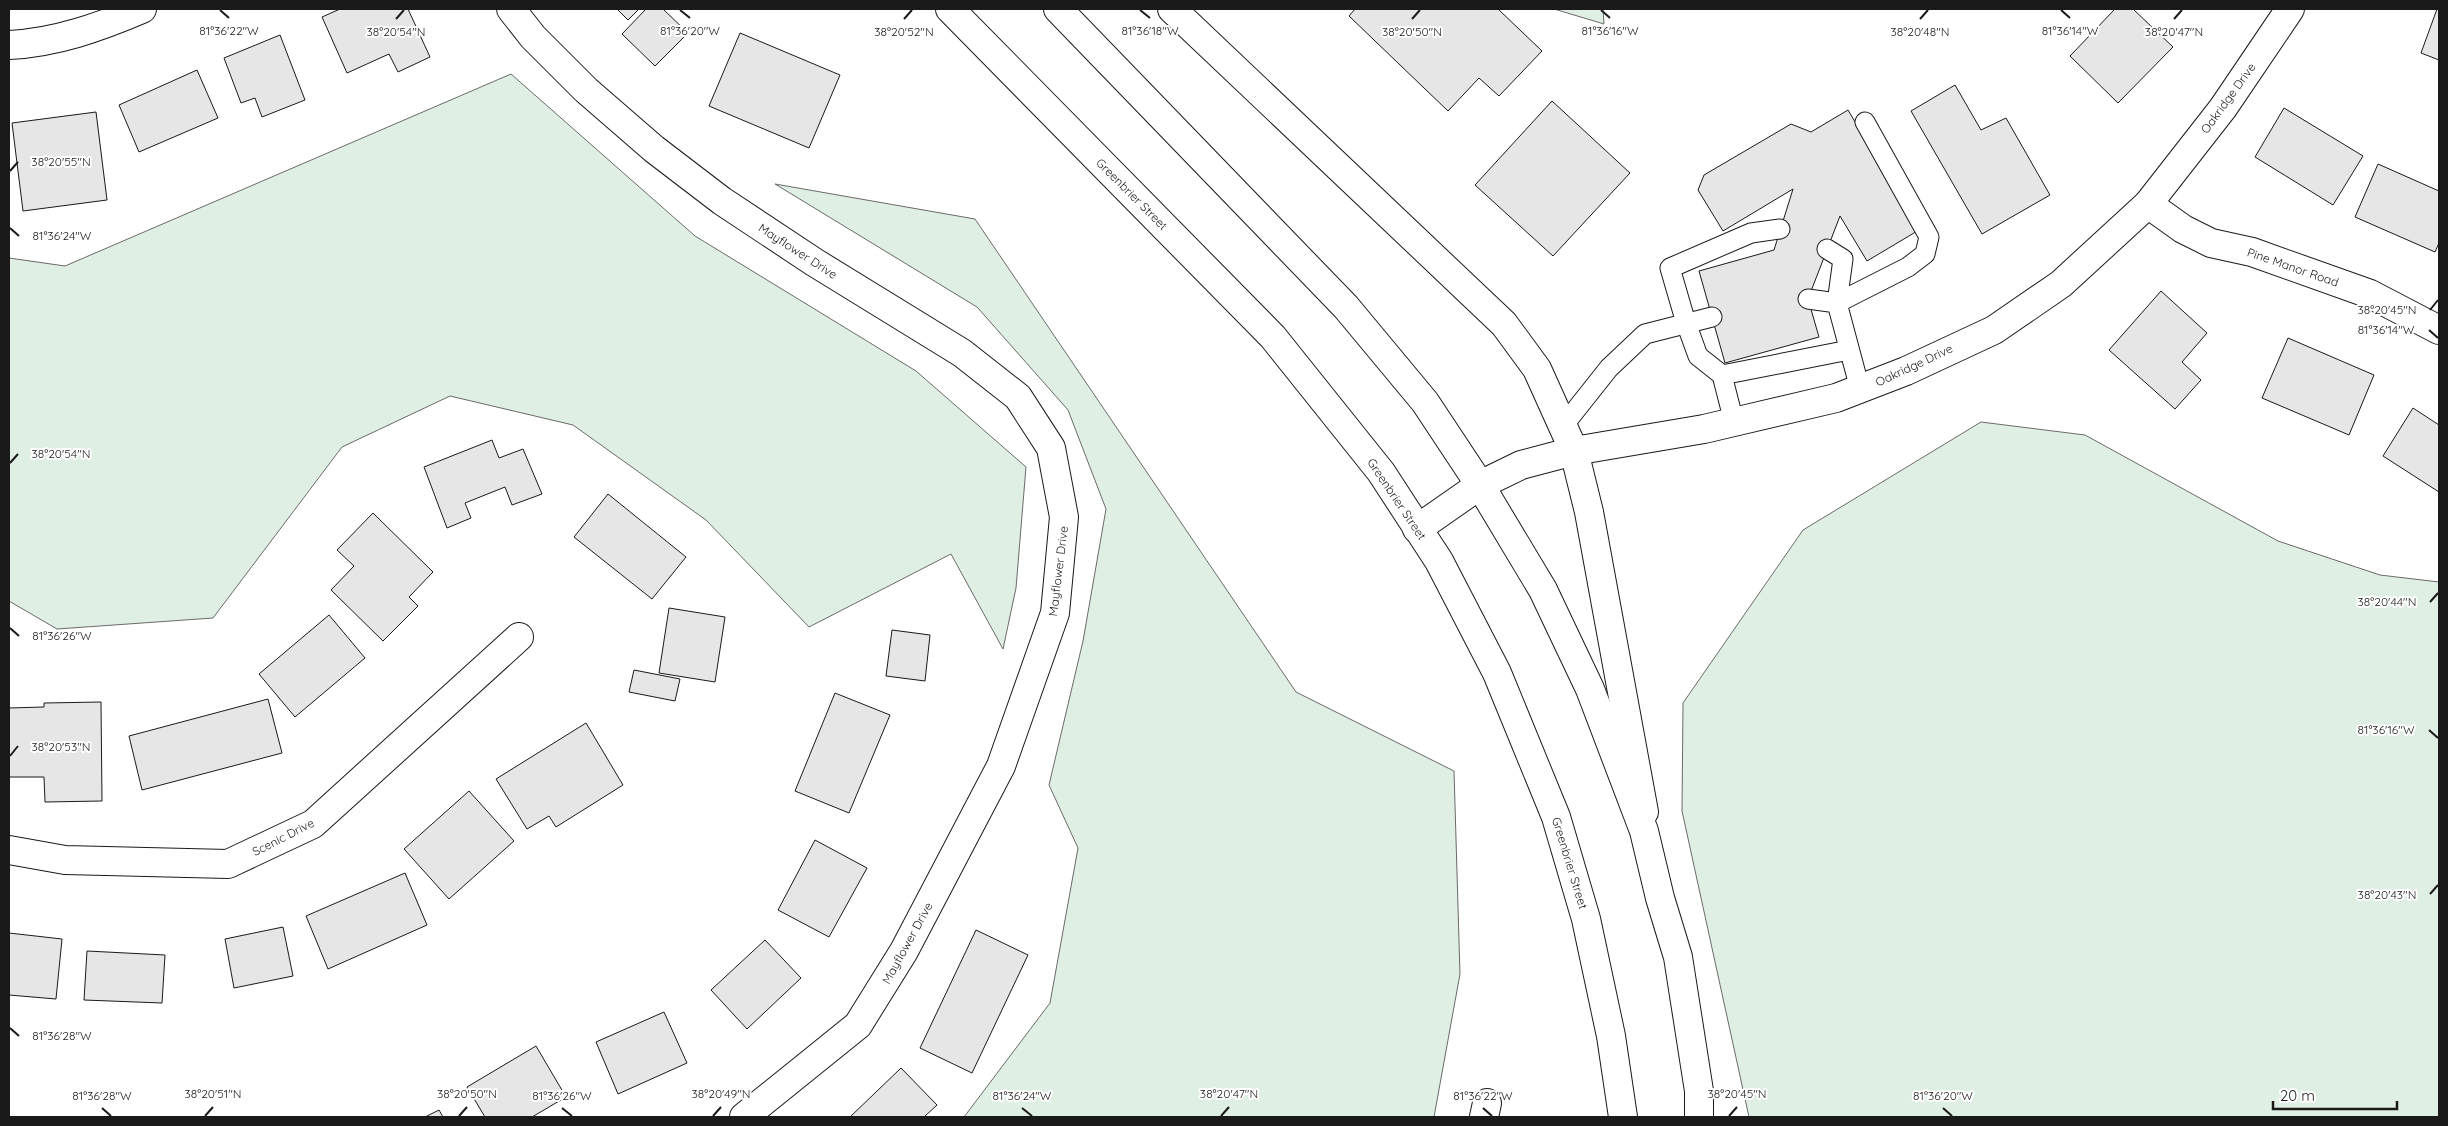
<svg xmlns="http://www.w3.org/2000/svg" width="2448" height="1126" font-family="Quicksand,sans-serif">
<rect width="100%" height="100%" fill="#fff"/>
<path fill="#e0efe3" stroke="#6a6a6a" d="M1554,9h49l1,15z
M511,74l184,162 221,135 110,96 -10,121 -13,61 -52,-95 -142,73 -103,-107 -133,-95 -123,-29 -108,51 -129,171 -156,11 -48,-28v-343l56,8z
M775,184l200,35 321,473 158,79 6,203 -26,143h-470l86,-114 28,-155 -29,-63 34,-144 23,-132 -38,-99 -91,-103z
M1981,422l104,13 193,106 102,34 59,7v535h-690l-67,-306 1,-108 120,-173z"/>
<path fill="#e6e6e6" stroke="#1a1a1a" d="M340,9h68l22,48 -32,15 -9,-18 -42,19 -25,-56z
M617,9h22l-11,11z
M646,9h17l25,24 -33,33 -33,-32z
M1355,9h143l44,42 -43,45 -20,-18 -31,33 -99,-95z
M2115,9h18l40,38 -55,56 -48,-47z
M2437,9h2v51l-18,-7z
M740,33l100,42 -31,73 -100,-42z
M280,35l25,65 -43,17 -7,-19 -14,5 -17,-45z
M197,70l21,48 -79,34 -20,-47z
M1955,85l26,45 25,-12 44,77 -68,39 -71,-123z
M1552,101l78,72 -77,83 -78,-71z
M2284,108l79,48 -30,49 -78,-48z
M1848,110l71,120 -52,31 -27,-45 -32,83 11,38 -94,26 -26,-92 75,-21 19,-61 -70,42 -25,-41 6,-15 87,-51 20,8z
M96,112l11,88 -84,11 -11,-88z
M2378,164l61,27v52l-4,9 -80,-35z
M2161,291l46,42 -25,29 19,18 -26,29 -66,-59z
M2288,338l86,37 -25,60 -87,-37z
M2413,408l26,17v67l-56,-36z
M492,440l7,18 24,-9 19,45 -30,11 -7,-18 -40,16 6,15 -24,10 -23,-61z
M608,494l78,63 -34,42 -78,-62z
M373,513l60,59 -24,25 9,9 -35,35 -52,-51 23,-24 -17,-16z
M669,608l56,9 -10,65 -56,-9z
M329,615l36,43 -70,59 -36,-43z
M892,630l38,5 -5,46 -39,-5z
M634,670l46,9 -5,22 -46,-9z
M835,693l55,22 -41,98 -54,-22z
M268,699l14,54 -140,37 -13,-54z
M101,702l1,99 -57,1 -1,-25h-35v-69l35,-1v-4z
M586,723l37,62 -67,42 -7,-11 -22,13 -31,-50z
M469,791l45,50 -65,58 -45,-50z
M815,840l52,28 -38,69 -51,-27z
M405,873l22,52 -99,44 -22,-53z
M283,927l10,49 -59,12 -9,-49z
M976,930l52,25 -56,118 -52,-25z
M9,933l53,6 -6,60 -47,-4z
M765,940l36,38 -54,51 -36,-39z
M87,951l78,4 -3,48 -78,-3z
M664,1012l23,51 -69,31 -22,-52z
M536,1046l30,51 -34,20h-47l-18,-30z
M901,1068l36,37 -13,12h-74z
M439,1110l4,7h-18z"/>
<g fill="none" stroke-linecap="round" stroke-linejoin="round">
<g stroke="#1a1a1a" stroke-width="21">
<path id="service" d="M1780,229l-29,4 -81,35 16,55 12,33 24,19 127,-25
M1827,249l16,10 -6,44 23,86
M1808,299l29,4 71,-36 17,-13 4,-17 -64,-115
M1722,375l12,47
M1563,426l46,-58 36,-34 67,-17"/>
</g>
<g stroke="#1a1a1a" stroke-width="30">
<path id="minor" d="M511,9l22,28 53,53 68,59 68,52 92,61 148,91 56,44 33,51 13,69 -9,96 -54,153 -97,185 -46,74 -114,92
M1172,9l332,315 33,45 37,82 15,61 55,300
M9,45c46,-2 91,-18 133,-36
M2148,204l35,25 28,14 41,9 118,42 69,36
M9,850l56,10 163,4 85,-40 206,-187
M1484,1117l3,-14"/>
</g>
<g stroke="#1a1a1a" stroke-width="30">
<path id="tertiary" d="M1417,529l63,-44 41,-20 53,-14 130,-22 132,-31 70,-27 88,-41 67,-46 87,-80 75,-96 67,-99"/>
</g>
<g stroke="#1a1a1a" stroke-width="30">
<path id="secondary" d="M950,9l323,328 108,135 58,89 58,112 59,144 30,102 25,117 12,81
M1058,9l288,298 79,95 55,83 63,105 47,99 54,142 16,67 18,59 21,134v26"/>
</g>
<use href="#service" stroke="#fff" stroke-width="19"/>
<use href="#minor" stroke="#fff" stroke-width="28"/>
<use href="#tertiary" stroke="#fff" stroke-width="28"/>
<use href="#secondary" stroke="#fff" stroke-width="28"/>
</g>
<path fill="none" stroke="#1a1a1a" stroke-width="2" d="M220,10l9,8M680,10l10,8M1140,10l10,8M1601,10l9,8M2061,10l9,8M396,19l8,-9M904,19l8,-9M1412,19l8,-9M1920,19l8,-9M2174,19l8,-9M10,171l8,-9M10,228l9,8M2430,310l8,-10M2429,330l9,8M10,463l8,-9M2430,602l8,-9M10,628l9,8M2429,730l9,8M10,756l8,-10M2430,894l8,-9M10,1028l9,8M102,1108l9,8M562,1108l10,8M1022,1108l10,8M1483,1108l9,8M1943,1108l9,8M205,1116l8,-9M459,1116l8,-9M713,1116l8,-9M1221,1116l8,-9M1729,1116l8,-9"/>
<g text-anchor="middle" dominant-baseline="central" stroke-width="4" stroke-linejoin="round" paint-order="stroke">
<g font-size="12" fill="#1a1a1a" stroke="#fff">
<text transform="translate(2228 98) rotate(-54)">Oakridge Drive</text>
<text transform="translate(1132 194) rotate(45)">Greenbrier Street</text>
<text transform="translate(798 251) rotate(33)">Mayflower Drive</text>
<text transform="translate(2293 267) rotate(19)">Pine Manor Road</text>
<text transform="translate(1914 365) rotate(-25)">Oakridge Drive</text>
<text transform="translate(1397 499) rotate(56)">Greenbrier Street</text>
<text transform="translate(1058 571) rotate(-83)">Mayflower Drive</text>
<text transform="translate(283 837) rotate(-27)">Scenic Drive</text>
<text transform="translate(1570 863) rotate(73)">Greenbrier Street</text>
<text transform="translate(907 943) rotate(-61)">Mayflower Drive</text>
</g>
</g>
<g font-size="12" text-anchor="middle" fill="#1a1a1a" stroke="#fff" stroke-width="4" stroke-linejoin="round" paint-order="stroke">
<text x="229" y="35">81°36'22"W</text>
<text x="690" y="35">81°36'20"W</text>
<text x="1150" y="35">81°36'18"W</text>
<text x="1610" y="35">81°36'16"W</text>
<text x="2070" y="35">81°36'14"W</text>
<text x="396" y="36">38°20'54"N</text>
<text x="904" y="36">38°20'52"N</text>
<text x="1412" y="36">38°20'50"N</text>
<text x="1920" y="36">38°20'48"N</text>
<text x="2174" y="36">38°20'47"N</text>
<text x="61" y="166">38°20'55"N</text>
<text x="62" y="240">81°36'24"W</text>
<text x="2387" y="314">38°20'45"N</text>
<text x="2386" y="334">81°36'14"W</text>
<text x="61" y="458">38°20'54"N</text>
<text x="2387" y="606">38°20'44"N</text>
<text x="62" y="640">81°36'26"W</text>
<text x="2386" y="734">81°36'16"W</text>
<text x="61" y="751">38°20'53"N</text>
<text x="2387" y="899">38°20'43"N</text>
<text x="62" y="1040">81°36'28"W</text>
<text x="213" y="1098">38°20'51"N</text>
<text x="467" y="1098">38°20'50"N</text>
<text x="721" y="1098">38°20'49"N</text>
<text x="1229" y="1098">38°20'47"N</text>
<text x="1737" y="1098">38°20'45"N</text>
<text x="102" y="1100">81°36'28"W</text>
<text x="562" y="1100">81°36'26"W</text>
<text x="1022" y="1100">81°36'24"W</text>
<text x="1483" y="1100">81°36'22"W</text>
<text x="1943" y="1100">81°36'20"W</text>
</g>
<rect width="2448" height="1126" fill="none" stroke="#1a1a1a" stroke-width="20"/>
<path d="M2273 1101v8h124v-8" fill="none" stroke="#1a1a1a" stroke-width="2.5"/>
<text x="2280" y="1101" font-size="15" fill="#1a1a1a" stroke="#ffffff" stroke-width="4" paint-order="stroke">20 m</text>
</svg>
